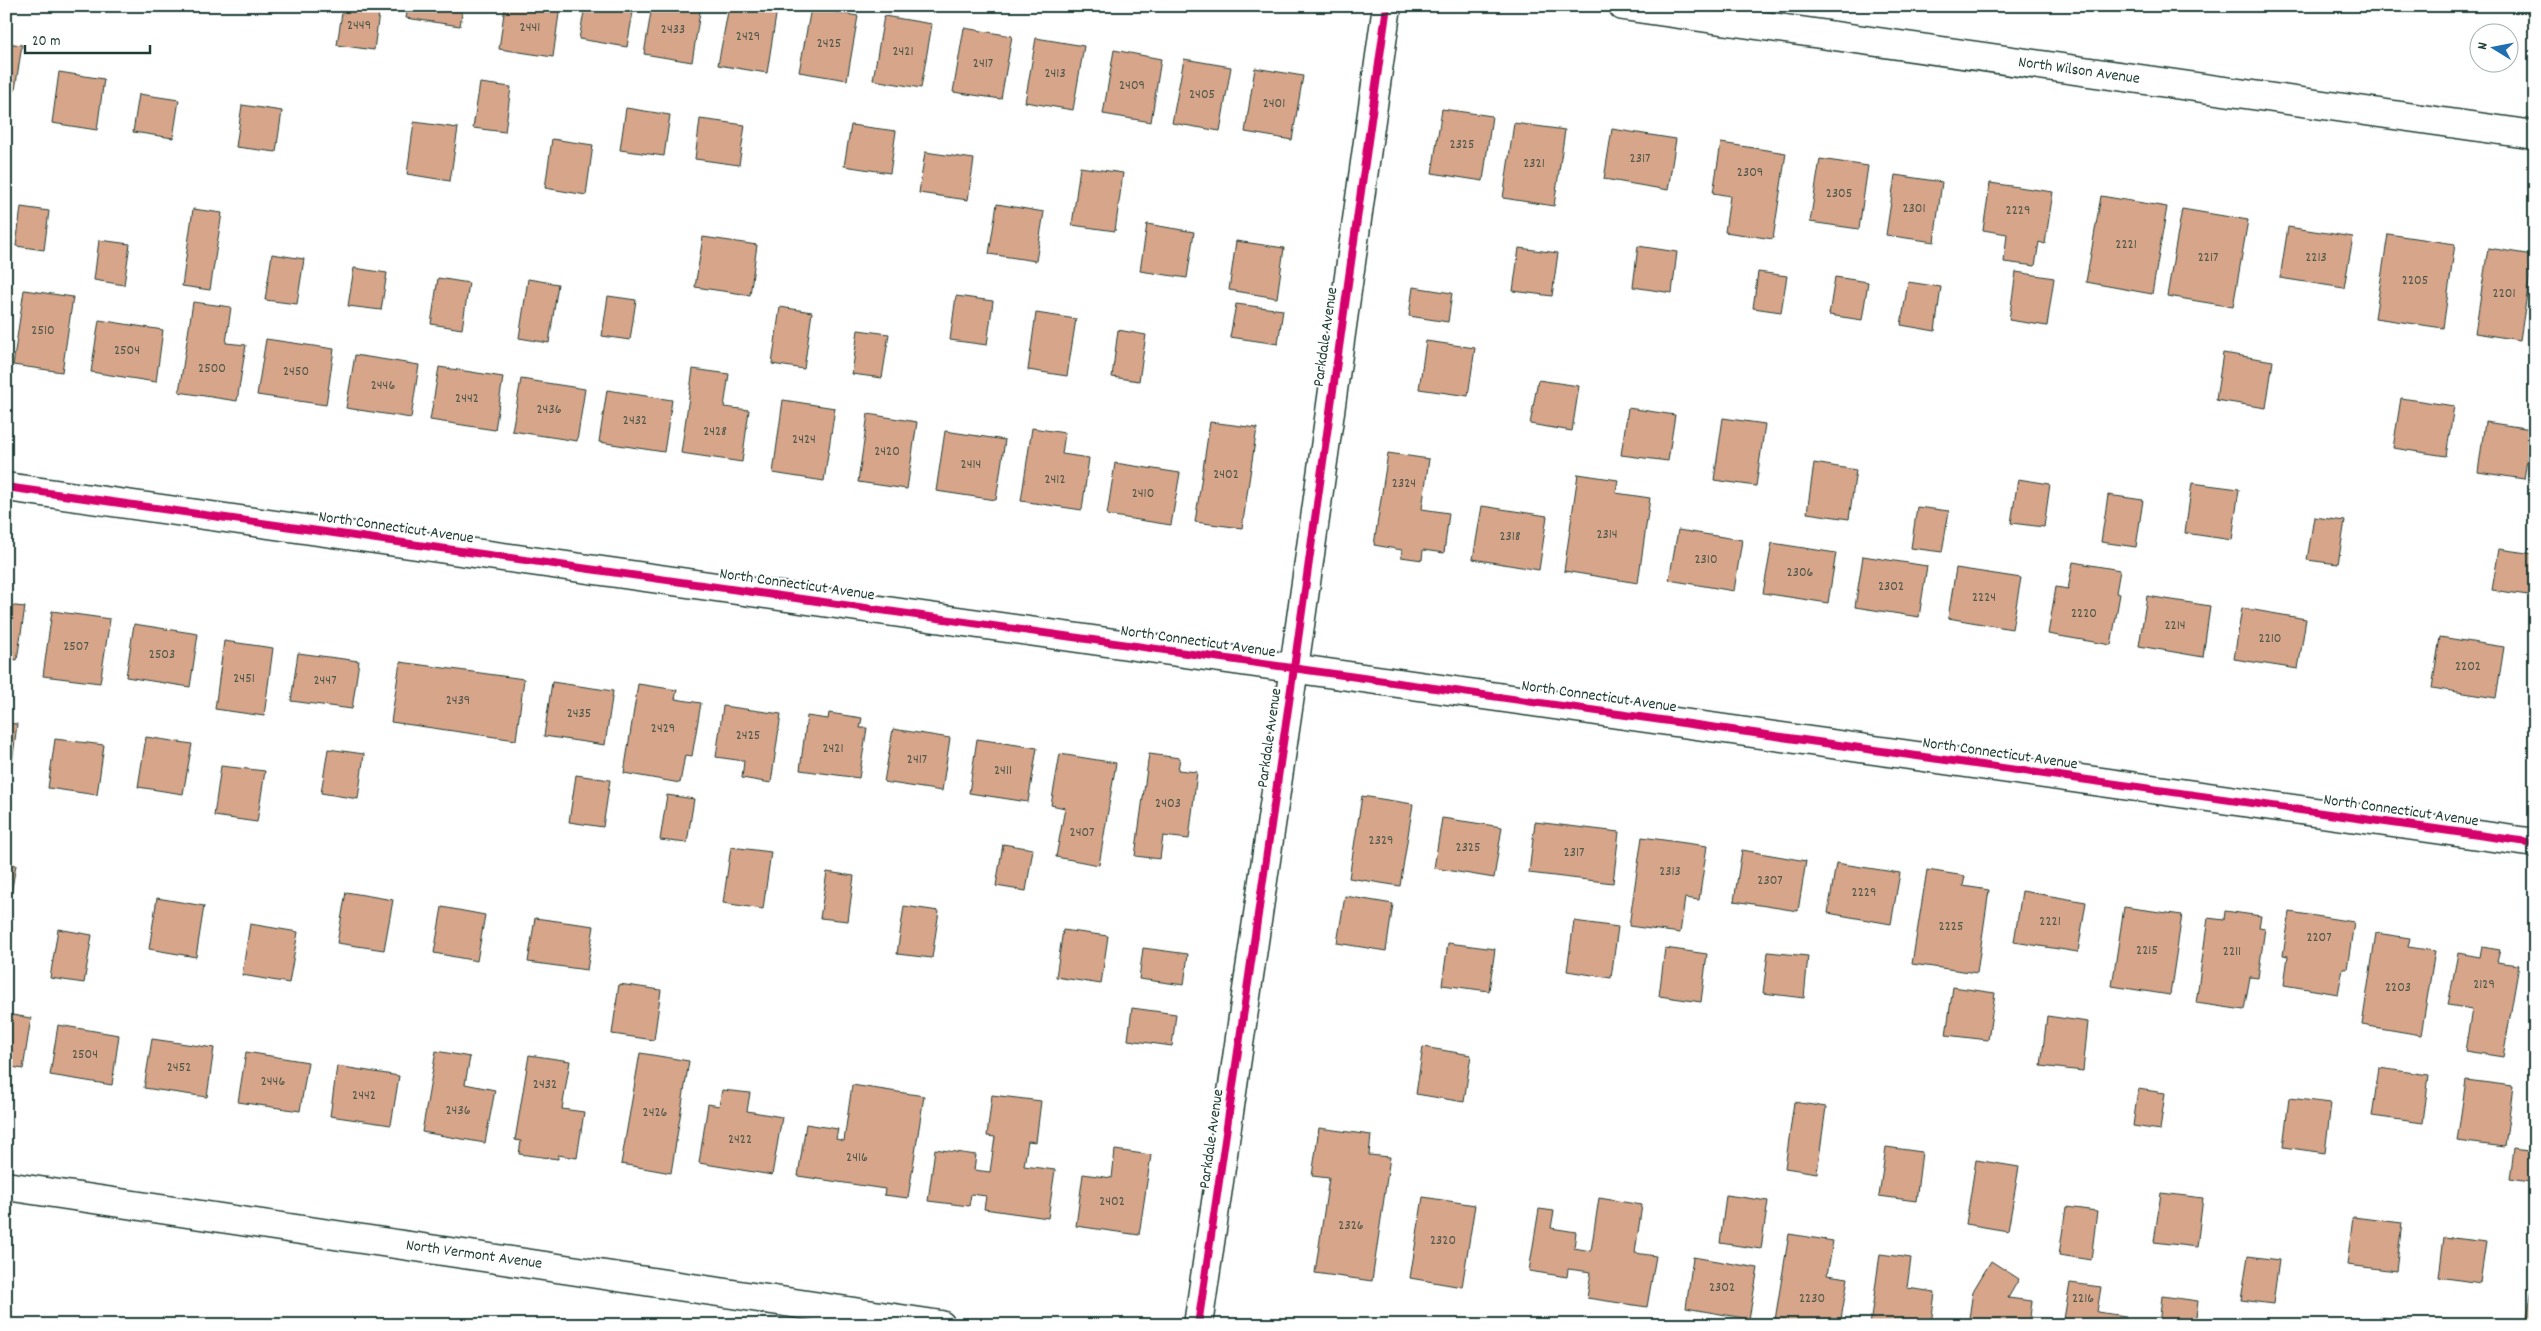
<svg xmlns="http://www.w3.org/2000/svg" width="2541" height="1331" font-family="Dekko,sans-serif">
<rect width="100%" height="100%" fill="#fff"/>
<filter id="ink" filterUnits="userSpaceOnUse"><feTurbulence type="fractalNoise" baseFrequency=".02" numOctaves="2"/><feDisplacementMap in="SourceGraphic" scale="10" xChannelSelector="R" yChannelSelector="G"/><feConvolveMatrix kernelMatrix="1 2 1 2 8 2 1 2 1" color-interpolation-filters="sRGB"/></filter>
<g filter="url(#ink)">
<path fill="#d7a58a" stroke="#1f3d34" d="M343,6h37l-6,44 -37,-5z
M408,6h55l-3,20 -54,-8z
M505,6h55l-7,51 -54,-8z
M585,6h49l-7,41 -48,-8z
M652,6h49l-9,56 -48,-8z
M729,6h32l16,3 -10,64 -49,-8z
M811,8l47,8 -11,64 -48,-8z
M884,16l48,8 -11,64 -48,-8z
M964,28l48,8 -11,63 -48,-7z
M1036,38l48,8 -11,64 -48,-8z
M6,43l16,2 -7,45 -9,-1z
M1114,50l47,9 -10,63 -48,-8z
M1184,59l47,8 -11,64 -48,-8z
M1255,68l48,8 -11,64 -47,-8z
M59,72l45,7 -7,51 -45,-7z
M480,83l31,4 -6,45 -32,-4z
M139,94l40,6 -6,38 -40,-6z
M242,105l40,6 -6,41 -40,-5z
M626,108l44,7 -6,41 -44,-6z
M1442,109l50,7 -9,65 -51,-8z
M700,119l45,6 -6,40 -44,-6z
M414,122l44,6 -8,53 -43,-7z
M1514,123l51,7 -11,76 -51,-8z
M851,125l45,6 -6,42 -46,-7z
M1612,129l64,10 -8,51 -64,-11z
M552,139l41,6 -7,50 -41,-7z
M1721,143l65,10 -13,86 -48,-7 5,-36 -17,-3z
M925,152l49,7 -6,41 -49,-7z
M1820,159l48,7 -9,63 -49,-7z
M1080,167l43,6 -8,58 -43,-6z
M1895,175l47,7 -8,60 -48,-7z
M1990,183l63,9 -8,52 -6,-2 -4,24 -31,-4 3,-28 -24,-4z
M2101,196l66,11 -15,87 -66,-12z
M997,204l47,8 -8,49 -47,-7z
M21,207l28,4 -5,39 -28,-4z
M193,209l29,4 -12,77 -28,-4z
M2182,209l66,11 -15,87 -66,-11z
M1147,224l47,8 -7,46 -47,-7z
M2288,227l65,10 -9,51 -64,-10z
M2388,234l67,10 -12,84 -68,-10z
M703,237l54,8 -7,50 -55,-8z
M99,240l31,4 -6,41 -30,-5z
M1236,241l48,7 -7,50 -48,-8z
M1638,246l39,6 -5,41 -39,-6z
M1519,248l39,5 -6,43 -39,-5z
M2488,248l45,7 -13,85 -45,-7z
M272,254l32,5 -7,45 -32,-4z
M354,268l33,5 -6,37 -33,-4z
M1758,272l29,4 -6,36 -28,-4z
M2016,272l38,6 -7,48 -38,-6z
M1835,277l33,5 -6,38 -33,-5z
M438,278l31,5 -7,46 -31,-5z
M528,279l30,5 -9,59 -30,-5z
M1908,282l33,5 -6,44 -34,-6z
M1413,287l39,6 -4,29 -39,-6z
M24,290l49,7 -11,75 -49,-7z
M608,296l28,4 -6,40 -28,-4z
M956,296l37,5 -6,44 -37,-5z
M193,302l38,5 -5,36 20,2 -9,56 -58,-9z
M1236,304l47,6 -5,34 -48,-7z
M780,307l32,5 -8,57 -32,-5z
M1036,313l40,6 -9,57 -39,-6z
M99,320l64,10 -7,52 -65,-10z
M858,330l31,4 -7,44 -30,-4z
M1118,330l28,5 -7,46 -27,-4z
M266,339l68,10 -8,56 -69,-10z
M1426,341l49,7 -7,48 -49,-7z
M2223,353l50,8 -7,47 -50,-8z
M355,355l64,10 -8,53 -65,-10z
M439,367l64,10 -8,53 -65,-10z
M693,369l36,5 -5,33 25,3 -7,52 -61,-9z
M521,379l64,10 -8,52 -65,-10z
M1538,380l41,6 -7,45 -42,-7z
M607,390l65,10 -8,52 -65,-10z
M2401,398l53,8 -8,50 -53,-8z
M783,400l52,8 -11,73 -51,-8z
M1628,408l47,7 -7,46 -47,-6z
M868,414l49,8 -10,67 -49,-7z
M1723,418l42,6 -9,62 -42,-6z
M1210,422l47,6 -15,100 -47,-6z
M2485,422l47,7 -8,50 -46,-7z
M1032,428l33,5 -3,21 27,4 -7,52 -61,-9z
M945,431l60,9 -9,60 -60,-9z
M1388,453l41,6 -7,50 27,4 -5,40 -21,-3 -1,10 -21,-3 1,-7 -28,-5z
M1115,463l65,10 -9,52 -64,-10z
M1814,463l42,7 -7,49 -42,-6z
M1578,474l40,6 -2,13 34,5 -12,85 -74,-12z
M2018,479l32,5 -6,43 -33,-4z
M2192,483l47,6 -7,51 -47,-7z
M2108,495l35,5 -7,47 -35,-5z
M1482,506l65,10 -8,54 -66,-11z
M1917,507l32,4 -7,41 -31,-4z
M2314,517l31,4 -7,43 -31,-4z
M1678,530l64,10 -8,51 -65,-11z
M1772,543l64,10 -8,50 -65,-10z
M2499,549l35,5 -6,41 -36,-5z
M1863,556l64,10 -8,51 -64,-10z
M2073,562l47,8 -4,23 4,1 -9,51 -63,-11 8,-47 12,2z
M1956,568l65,10 -9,51 -64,-11z
M2147,596l63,10 -7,51 -64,-11z
M6,605l19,2 -8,53 -11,-2z
M2242,608l64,11 -8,50 -64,-10z
M52,611l58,8 -10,64 -57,-7z
M134,624l64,10 -8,53 -64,-10z
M2440,637l64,10 -8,51 -64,-10z
M224,641l49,7 -9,68 -49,-7z
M298,653l61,8 -7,48 -61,-8z
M400,662l124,17 -8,61 -125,-18z
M552,682l61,9 -8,54 -61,-9z
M638,684l39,6 -2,9 26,4 -9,53 -7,-1 -5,28 -56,-10z
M723,706l58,8 -10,69 -29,-5 2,-17 -28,-4z
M829,713l33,5 -2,10h7l-8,50 -59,-8 7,-54 21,3z
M6,723l11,1 -5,40 -6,-1z
M893,729l57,9 -8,53 -58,-9z
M146,737l46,7 -9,50 -45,-7z
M55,739l49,6 -7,50 -49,-7z
M977,739l60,9 -9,54 -59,-9z
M328,749l36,5 -6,45 -37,-6z
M1060,754l56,9 -17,102 -43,-8 9,-49 -14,-3z
M1149,754l31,4 -2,12 19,2 -8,67 -26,-3 -3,23 -25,-3z
M221,766l44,5 -8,51 -43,-6z
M576,775l34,5 -7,47 -34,-5z
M667,795l27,4 -7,44 -27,-3z
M1362,796l51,8 -13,82 -51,-8z
M1442,818l60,9 -8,51 -60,-10z
M1535,822l84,10 -6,51 -84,-10z
M1642,837l65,9 -8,54 -14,-2 -5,35 -51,-7z
M1003,844l30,5 -7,42 -30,-5z
M731,847l40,5 -8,57 -40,-6z
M1742,850l64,11 -8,50 -64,-10z
M1836,863l64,10 -9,51 -63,-11z
M6,864l10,1 -8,47h-2z
M1927,870l38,6 -2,10 26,4 -12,83 -65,-9z
M827,872l27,4 -6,45 -28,-3z
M2022,891l64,11 -8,50 -64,-10z
M346,892l47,8 -9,50 -47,-7z
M1345,896l48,8 -7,47 -49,-8z
M157,898l47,8 -8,51 -47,-8z
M904,906l35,5 -7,47 -35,-4z
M442,907l43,8 -8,46 -43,-8z
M2124,907l58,8 -12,80 -58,-9z
M2225,911l36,5 -2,11 6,1 -7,50 -8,-1 -6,33 -48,-7 12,-85 16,2z
M2290,912l64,10 -7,47 -4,-1 -5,26 -54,-9 4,-29 -5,-1z
M535,918l59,8 -7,44 -59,-8z
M1574,921l44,6 -7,51 -44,-7z
M250,924l48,8 -9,51 -47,-8z
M58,929l34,6 -8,48 -34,-5z
M1063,930l45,6 -7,48 -45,-7z
M2376,933l34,5 -2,9 27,4 -14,84 -59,-10z
M1448,943l47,6 -6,42 -47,-6z
M2482,947l18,3 -3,12 22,3 -16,92 -38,-6 7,-42 -24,-4 10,-52 22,4z
M1143,948l45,6 -4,31 -45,-6z
M1665,948l42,6 -6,48 -42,-6z
M1768,952l40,4 -4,42 -41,-5z
M619,984l42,6 -7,50 -42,-6z
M1953,987l42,6 -7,47 -42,-5z
M1132,1008l44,6 -4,32 -44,-6z
M6,1014l25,4 -8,51 -17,-3z
M2047,1016l41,6 -5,49 -42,-5z
M58,1025l61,10 -7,50 -62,-10z
M152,1039l62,9 -7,49 -63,-9z
M1423,1047l48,8 -7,47 -48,-8z
M436,1051l34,6 -5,27 30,6 -10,53 -63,-11z
M246,1052l62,10 -8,49 -62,-9z
M640,1053l49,8 -18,112 -50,-9z
M529,1055l41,6 -8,48 22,3 -7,46 -19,-3v4l-39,-5 2,-13 -6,-1z
M337,1066l62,10 -8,49 -61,-9z
M2379,1068l50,7 -6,48 -51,-7z
M2466,1080l47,6 -8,61 -48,-6z
M852,1085l72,11 -16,102 -24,-3 1,-6 -87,-13 8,-52 32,5 -2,10 8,2z
M2138,1089l27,4 -5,37 -27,-4z
M722,1090l28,3 -3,18 35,6 -10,58 -73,-12 9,-59 11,2z
M992,1095l49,6 -5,41 -8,-1 -4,25 31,4 -7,48 -64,-9 2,-13 -15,-2 -2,12 -41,-5 7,-52 41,6 -2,15 16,2 5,-35 -8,-1z
M2289,1098l42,5 -6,50 -42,-6z
M1794,1102l32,5 -9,66 -32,-5z
M1319,1128l52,7 -2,20 21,2 -18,124 -57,-8 14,-95 -17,-2z
M1886,1147l36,5 -6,49 -37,-5z
M2514,1149l21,3v31l-25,-4z
M1115,1150l36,5 -12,80 -63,-9 7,-52 29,4z
M1976,1160l43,7 -11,64 -42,-7z
M2161,1193l42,5 -6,49 -43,-5z
M1726,1195l42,6 -7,48 -41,-6z
M1423,1197l52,8 -13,82 -52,-9z
M1599,1198l43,7 -7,48 21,3 -9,51 -60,-9 4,-26 -23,-3 -1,8 -38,-6 10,-62 15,2 -3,17 25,4 -2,16 17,3z
M2066,1207l31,4 -6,49 -32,-5z
M2353,1217l49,6 -6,48 -49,-6z
M1789,1234l44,7 -6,34 21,3 -8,47h-34l-31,-5z
M2444,1237l42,5 -6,41 -41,-6z
M1880,1254l31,4 -4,30 28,4 -4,33h-61z
M2248,1256l31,4 -6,44 -32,-4z
M1693,1257l65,11 -9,51 -63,-11z
M1991,1261l28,18 -11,19 24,3 -3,24h-61l5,-34z
M2534,1276l1,49h-9z
M2070,1283l31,4 -4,25 29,4 -1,9h-62z
M2162,1296l36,5 -3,24h-36z
M2379,1317l32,4 -1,4h-32z"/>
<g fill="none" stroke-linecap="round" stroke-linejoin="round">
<g stroke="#1f3d34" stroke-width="31">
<path id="street" d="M1623,6l912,129
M6,487l2529,356
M6,1186l935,139
M1198,1325l96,-657 93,-662"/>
</g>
<use href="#street" stroke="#fff" stroke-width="28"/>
<g stroke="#fff" stroke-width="11">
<path id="cycleway" d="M6,487l2529,356
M1198,1325l96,-657 93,-662"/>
</g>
<use href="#cycleway" stroke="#d6006c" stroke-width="8"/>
</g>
</g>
<g text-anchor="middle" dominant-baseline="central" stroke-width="4" stroke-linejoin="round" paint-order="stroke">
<g font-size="14" fill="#4d574a">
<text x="359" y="26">2449</text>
<text x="530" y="28">2441</text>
<text x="673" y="30">2433</text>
<text x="748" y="37">2429</text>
<text x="829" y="44">2425</text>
<text x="903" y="52">2421</text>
<text x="983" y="64">2417</text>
<text x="1055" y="74">2413</text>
<text x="1132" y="86">2409</text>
<text x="1202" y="95">2405</text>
<text x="1274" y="104">2401</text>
<text x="1462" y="145">2325</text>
<text x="1640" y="159">2317</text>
<text x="1534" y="164">2321</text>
<text x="1750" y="173">2309</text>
<text x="1839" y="194">2305</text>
<text x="1914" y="209">2301</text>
<text x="2018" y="211">2229</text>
<text x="2126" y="245">2221</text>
<text x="2208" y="258">2217</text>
<text x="2316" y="258">2213</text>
<text x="2415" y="281">2205</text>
<text x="2504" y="294">2201</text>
<text x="43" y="331">2510</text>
<text x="127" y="351">2504</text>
<text x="212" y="369">2500</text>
<text x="296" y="372">2450</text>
<text x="383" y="386">2446</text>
<text x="467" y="399">2442</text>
<text x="549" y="410">2436</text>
<text x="635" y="421">2432</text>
<text x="715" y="432">2428</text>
<text x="804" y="440">2424</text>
<text x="887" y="452">2420</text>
<text x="971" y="465">2414</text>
<text x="1226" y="475">2402</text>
<text x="1055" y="480">2412</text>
<text x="1404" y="484">2324</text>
<text x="1143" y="494">2410</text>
<text x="1607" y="535">2314</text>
<text x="1510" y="537">2318</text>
<text x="1706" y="560">2310</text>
<text x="1800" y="573">2306</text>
<text x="1891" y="587">2302</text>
<text x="1984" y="598">2224</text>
<text x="2084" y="614">2220</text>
<text x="2175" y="626">2214</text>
<text x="2270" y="639">2210</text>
<text x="76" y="647">2507</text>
<text x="162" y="655">2503</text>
<text x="2468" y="667">2202</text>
<text x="244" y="679">2451</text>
<text x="325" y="681">2447</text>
<text x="458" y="701">2439</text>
<text x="579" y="714">2435</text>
<text x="663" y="729">2429</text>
<text x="748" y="736">2425</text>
<text x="833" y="749">2421</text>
<text x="917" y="760">2417</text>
<text x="1003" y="771">2411</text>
<text x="1168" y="804">2403</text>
<text x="1082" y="833">2407</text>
<text x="1381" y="841">2329</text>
<text x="1468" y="848">2325</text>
<text x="1574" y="853">2317</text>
<text x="1670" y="872">2313</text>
<text x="1770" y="881">2307</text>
<text x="1864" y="893">2229</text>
<text x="2050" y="922">2221</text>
<text x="1951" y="927">2225</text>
<text x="2319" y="938">2207</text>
<text x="2147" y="951">2215</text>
<text x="2232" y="952">2211</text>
<text x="2484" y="985">2129</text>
<text x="2398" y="988">2203</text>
<text x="85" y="1055">2504</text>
<text x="179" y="1068">2452</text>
<text x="273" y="1082">2446</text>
<text x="545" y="1085">2432</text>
<text x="364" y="1096">2442</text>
<text x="458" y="1111">2436</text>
<text x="655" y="1113">2426</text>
<text x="740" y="1140">2422</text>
<text x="857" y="1158">2416</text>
<text x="1112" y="1202">2402</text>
<text x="1351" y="1226">2326</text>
<text x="1443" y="1241">2320</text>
<text x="1722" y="1288">2302</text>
<text x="1812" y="1299">2230</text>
<text x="2083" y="1299">2216</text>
</g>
<g font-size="16" fill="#1f3d34" stroke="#fff">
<text transform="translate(2079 71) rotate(8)">North Wilson Avenue</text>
<text transform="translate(1326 337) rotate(-82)">Parkdale Avenue</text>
<text transform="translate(396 528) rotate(8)">North Connecticut Avenue</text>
<text transform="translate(797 585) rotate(8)">North Connecticut Avenue</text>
<text transform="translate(1198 642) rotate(8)">North Connecticut Avenue</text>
<text transform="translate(1599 697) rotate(8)">North Connecticut Avenue</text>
<text transform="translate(1270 738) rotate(-82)">Parkdale Avenue</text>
<text transform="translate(2000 754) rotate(8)">North Connecticut Avenue</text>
<text transform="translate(2401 811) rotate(8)">North Connecticut Avenue</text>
<text transform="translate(1212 1139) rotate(-82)">Parkdale Avenue</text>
<text transform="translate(474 1255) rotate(8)">North Vermont Avenue</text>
</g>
</g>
<rect width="2541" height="1331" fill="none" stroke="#fff" stroke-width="25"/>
<rect x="12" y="12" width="2516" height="1306" fill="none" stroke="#1f3d34" stroke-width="2" filter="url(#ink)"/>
<g transform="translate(2494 48) rotate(280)"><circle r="24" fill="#ffffff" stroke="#a5b1ae"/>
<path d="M0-4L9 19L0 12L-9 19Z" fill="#1f6fb2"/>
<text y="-8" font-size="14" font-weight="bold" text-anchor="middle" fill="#1f3d34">N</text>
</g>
<path d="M25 45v8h125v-8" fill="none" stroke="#1f3d34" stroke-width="2.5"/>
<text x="32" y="45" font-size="15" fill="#1f3d34" stroke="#ffffff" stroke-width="4" paint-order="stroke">20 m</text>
</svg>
